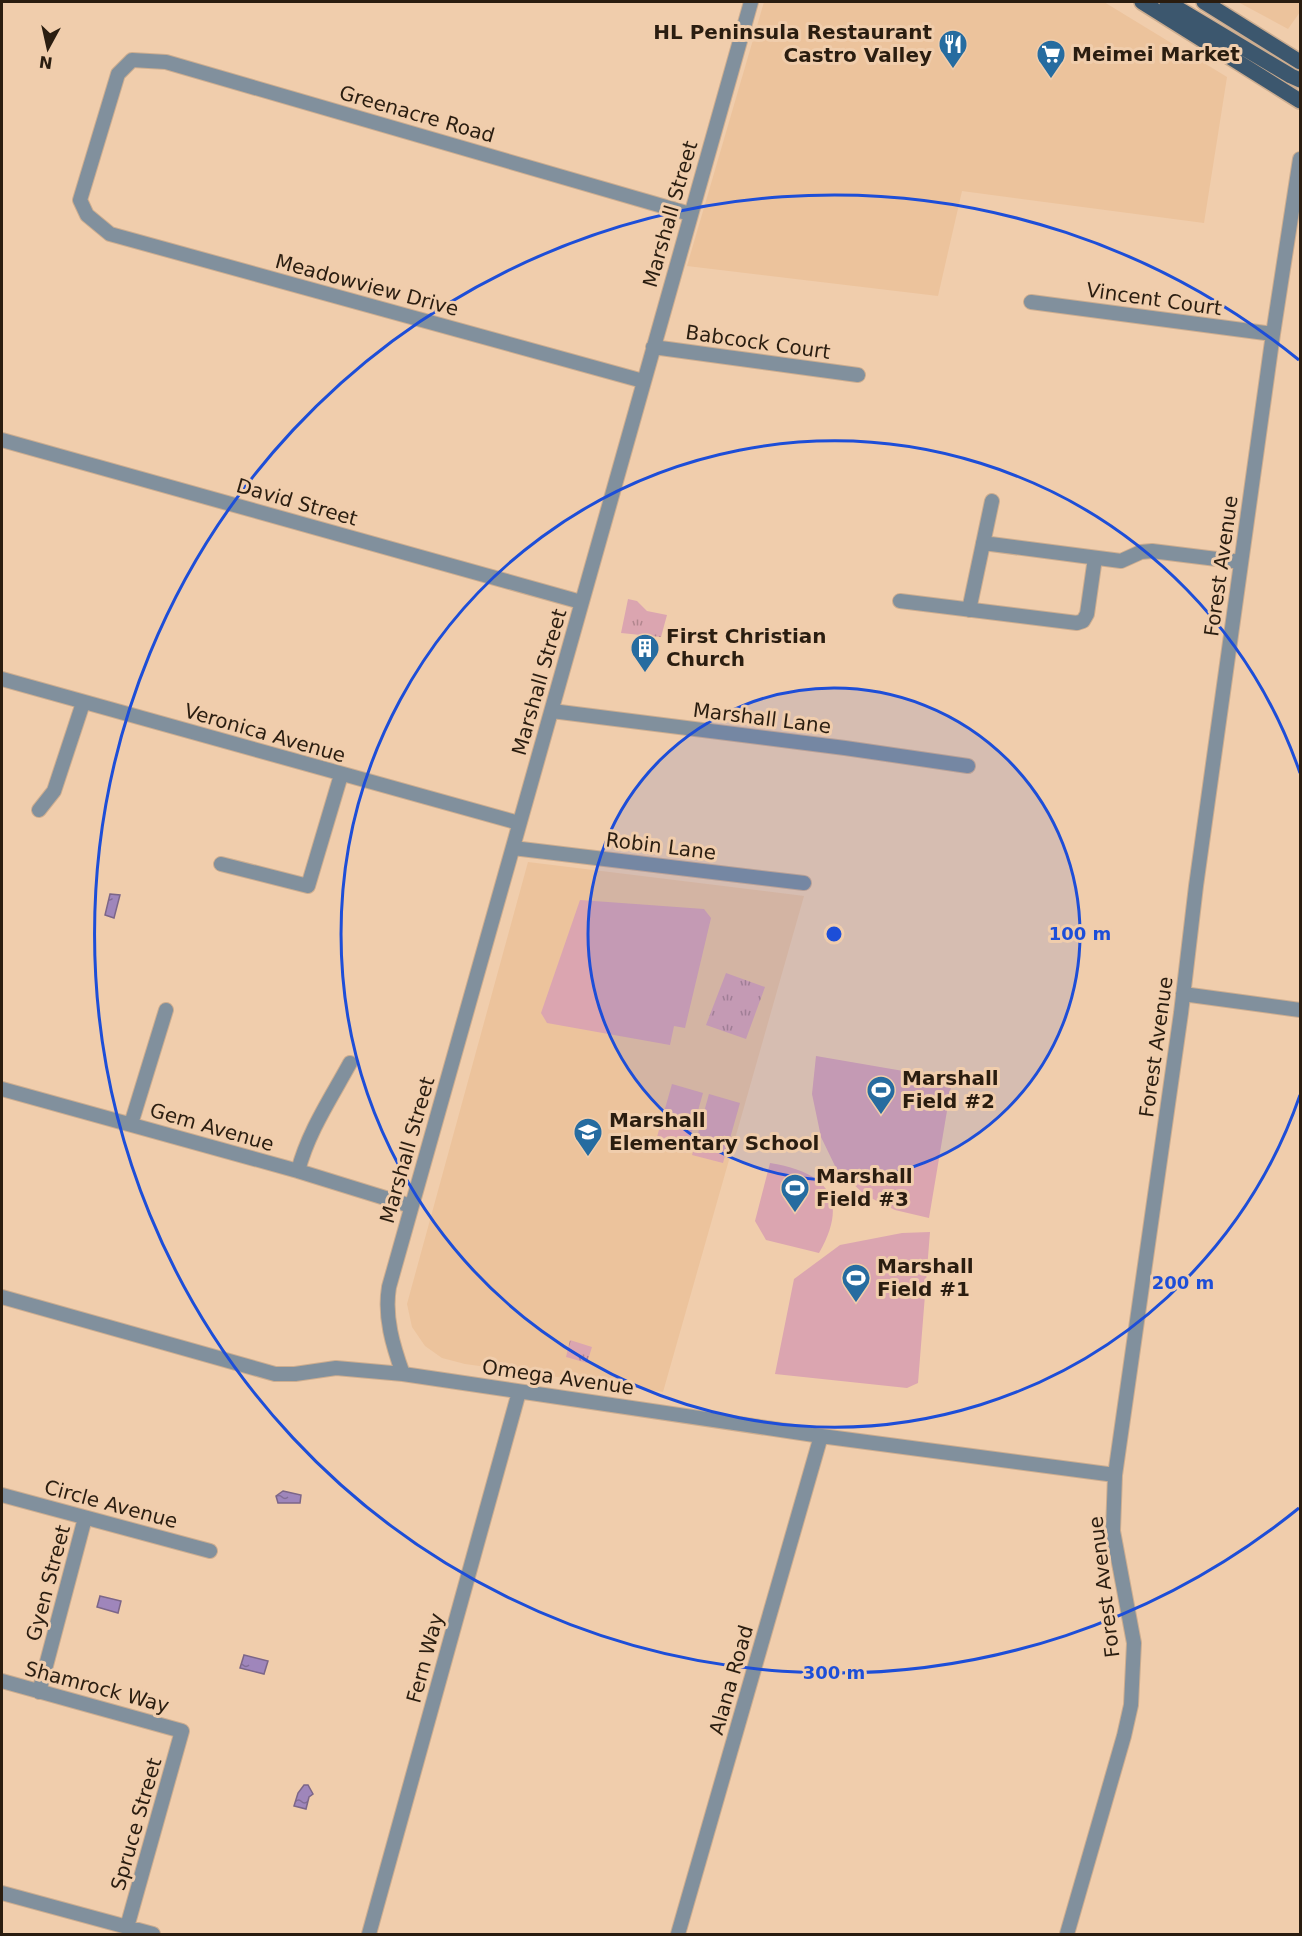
<svg xmlns="http://www.w3.org/2000/svg" width="1302" height="1936" font-family="'DejaVu Sans',sans-serif">
<defs>
<pattern id="park-tufts" width="24" height="20" patternUnits="userSpaceOnUse" patternTransform="scale(1.5)"><rect width="24" height="20" fill="#dba5b0"/><path d="M3 7l-1-3M5 7V3M7 7l1-3M15 17l-1-3M17 17v-4M19 17l1-3" fill="none" stroke="#b2868e"/></pattern>
<pattern id="water-ripples" width="26" height="14" patternUnits="userSpaceOnUse" patternTransform="scale(1.5)"><rect width="26" height="14" fill="#9f86bb"/><path d="M2 4q2-2 4 0t4 0M15 11q2-2 4 0t4 0" fill="none" stroke="#826d97"/></pattern>
</defs>
<rect width="100%" height="100%" fill="#f0cdac"/>
<path fill="#ecc39c" d="M764,2h340l123,75 -23,146 -242,-32 -24,105 -251,-30z
M1238,2h62v10l-12,17z
M528,862l276,34 -141,496 -198,-28 -23,-6 -17,-12 -13,-19 -5,-23z"/>
<path fill="#dba5b0" d="M580,900l124,9 7,9 -26,110 -11,-2 -4,19 -123,-22 -6,-10z
M816,1056l128,22 7,9 -22,131 -34,-8 -30,-15 -29,-27 -15,-31 -9,-43z
M672,1084l31,9 -17,60 -31,-9z
M709,1094l31,9 -17,60 -31,-8z
M770,1163c57,9 80,36 49,90l-53,-13 -11,-19z
M930,1232l-12,151 -11,5 -132,-14 19,-95 46,-34 62,-12z"/>
<path fill="url(#park-tufts)" d="M628,599l9,2 10,10 20,4 -6,22 -40,-4z
M726,973l39,14 -19,52 -40,-14z
M570,1340l22,7 -5,16 -21,-6z"/>
<path fill="url(#water-ripples)" stroke="#7c6688" stroke-width="1.5" d="M110,894l10,1 -6,23 -9,-3z
M283,1491l18,4 -1,8h-22l-2,-7z
M100,1596l21,5 -3,12 -21,-6z
M244,1655l24,6 -4,13 -24,-6z
M304,1785h4l5,9 -4,3 -3,12 -12,-3 4,-13z"/>
<g fill="none" stroke-linecap="round" stroke-linejoin="round">
<g stroke="#ccad90" stroke-width="16">
<path id="minor" d="M1031,302l242,32
M653,347l205,28
M643,381l-533,-147 -23,-19 -7,-15 38,-126 14,-14 34,2 524,152
M2,440l579,162
M983,543l138,18 20,-9 11,-1 89,11
M900,601l177,22 6,-2 4,-7 8,-56
M969,610l23,-109
M2,679l517,144
M552,711l293,37 123,18
M39,810l15,-19 29,-88
M513,848l291,35
M221,864l87,22 33,-111
M1183,994l117,16
M2,1089l296,82 113,35
M131,1124l35,-114
M298,1171c10,-39 33,-73 52,-108
M2,1297l273,77h20l41,-6 67,6 418,62 294,39
M403,1374c-10,-28 -19,-57 -14,-87l362,-1285
M2,1495l208,56
M2,1681l180,50 -55,196
M39,1692l46,-174
M2,1893l151,41
M369,1934l150,-542
M678,1934l143,-498
M1067,1934l57,-198 7,-31 3,-62 -21,-112 2,-56 66,-462 15,-127 77,-552 27,-175"/>
</g>
<g stroke="#ccad90" stroke-width="18">
<path id="primary" d="M1142,2l158,99
M1167,2l124,74 9,4
M1204,2l96,60"/>
</g>
<use href="#minor" stroke="#81909d" stroke-width="14"/>
<use href="#primary" stroke="#3c576e" stroke-width="15"/>
</g>
<circle cx="834" cy="934" r="246" fill="#1d4ed8" fill-opacity=".12"/>
<g fill="none" stroke="#1d4ed8" stroke-width="3">
<circle cx="834" cy="934" r="246"/>
<path d="M1300 1095A493 493 0 1 1 1300 773"/>
<path d="M1299 1508A739 739 0 1 1 1299 360"/>
</g>
<defs>
<g id="restaurant-pin" transform="scale(1.5)"><path d="M0 17L-7.5 6A9.5 9.5 0 1 1 7.5 6Z" fill="#266ca0" stroke="#f0cdac"/><path d="M-5-6h1v4h1v-4h1v4h1v-4h1v5L-1.5 .5V6h-2V.5L-5-1ZM5-6V6H3V1.5H1.5Q1.5-4 5-6Z" fill="#fff"/></g>
<g id="supermarket-pin" transform="scale(1.5)"><path d="M0 17L-7.5 6A9.5 9.5 0 1 1 7.5 6Z" fill="#266ca0" stroke="#f0cdac"/><path d="M-6-5.5h2.5l.6 2H6L4.5 2H-2.5L-4.4-4H-6ZM-1.5 3.2a1.3 1.3 0 1 0 .1 0ZM3 3.2a1.3 1.3 0 1 0 .1 0Z" fill="#fff"/></g>
<g id="building-pin" transform="scale(1.5)"><path d="M0 17L-7.5 6A9.5 9.5 0 1 1 7.5 6Z" fill="#266ca0" stroke="#f0cdac"/><path d="M-4-6H4V6H1V3H-1V6H-4ZM-2.5-4.3h1.7v1.8h-1.7ZM.8-4.3h1.7v1.8H.8ZM-2.5-1h1.7V.8h-1.7ZM.8-1h1.7V.8H.8Z" fill="#fff"/></g>
<g id="stadium-pin" transform="scale(1.5)"><path d="M0 17L-7.5 6A9.5 9.5 0 1 1 7.5 6Z" fill="#266ca0" stroke="#f0cdac"/><path d="M0-5a6.5 5 0 1 0 0 10a6.5 5 0 1 0 0-10ZM-3.5-1.8h7v3.6h-7Z" fill="#fff"/></g>
<g id="school-pin" transform="scale(1.5)"><path d="M0 17L-7.5 6A9.5 9.5 0 1 1 7.5 6Z" fill="#266ca0" stroke="#f0cdac"/><path d="M0-5L7-2L0 1L-7-2ZM-4 1L0 2.5L4 1V4Q0 6-4 4Z" fill="#fff"/></g>
</defs>
<g fill-rule="evenodd">
<use href="#restaurant-pin" x="953" y="44"/>
<use href="#supermarket-pin" x="1051" y="54"/>
<use href="#building-pin" x="645" y="648"/>
<use href="#stadium-pin" x="881" y="1090"/>
<use href="#school-pin" x="588" y="1132"/>
<use href="#stadium-pin" x="795" y="1188"/>
<use href="#stadium-pin" x="856" y="1278"/>
</g>
<g text-anchor="middle" dominant-baseline="central" stroke-width="6" stroke-linejoin="round" paint-order="stroke">
<g font-size="20" font-weight="bold" fill="#2a1d10" stroke="#f0cdac" text-anchor="start">
<text x="932" y="32" text-anchor="end">HL Peninsula Restaurant<tspan x="932" dy="23">Castro Valley</tspan></text>
<text x="1072" y="54">Meimei Market</text>
<text x="666" y="636">First Christian<tspan x="666" dy="23">Church</tspan></text>
<text x="902" y="1078">Marshall<tspan x="902" dy="23">Field #2</tspan></text>
<text x="609" y="1120">Marshall<tspan x="609" dy="23">Elementary School</tspan></text>
<text x="816" y="1176">Marshall<tspan x="816" dy="23">Field #3</tspan></text>
<text x="877" y="1266">Marshall<tspan x="877" dy="23">Field #1</tspan></text>
</g>
<g font-size="20" fill="#2a1d10" stroke="#f0cdac">
<text transform="translate(417 114) rotate(16)">Greenacre Road</text>
<text transform="translate(670 214) rotate(-74)">Marshall Street</text>
<text transform="translate(367 285) rotate(15)">Meadowview Drive</text>
<text transform="translate(1154 299) rotate(8)">Vincent Court</text>
<text transform="translate(758 342) rotate(8)">Babcock Court</text>
<text transform="translate(297 502) rotate(16)">David Street</text>
<text transform="translate(1221 566) rotate(-82)">Forest Avenue</text>
<text transform="translate(539 682) rotate(-74)">Marshall Street</text>
<text transform="translate(762 718) rotate(7)">Marshall Lane</text>
<text transform="translate(265 733) rotate(16)">Veronica Avenue</text>
<text transform="translate(661 846) rotate(7)">Robin Lane</text>
<text transform="translate(1156 1047) rotate(-82)">Forest Avenue</text>
<text transform="translate(212 1127) rotate(16)">Gem Avenue</text>
<text transform="translate(407 1150) rotate(-74)">Marshall Street</text>
<text transform="translate(558 1377) rotate(8)">Omega Avenue</text>
<text transform="translate(111 1504) rotate(15)">Circle Avenue</text>
<text transform="translate(48 1583) rotate(-75)">Gyen Street</text>
<text transform="translate(1104 1587) rotate(-97)">Forest Avenue</text>
<text transform="translate(425 1658) rotate(-75)">Fern Way</text>
<text transform="translate(731 1680) rotate(-74)">Alana Road</text>
<text transform="translate(97 1687) rotate(15)">Shamrock Way</text>
<text transform="translate(136 1824) rotate(-74)">Spruce Street</text>
</g>
</g>
<circle cx="834" cy="934" r="9" fill="#1d4ed8" stroke="#f0cdac" stroke-width="3"/>
<g font-size="18" text-anchor="middle" font-weight="bold" fill="#1d4ed8" stroke="#f0cdac" stroke-width="6" stroke-linejoin="round" paint-order="stroke">
<text x="1080" y="940">100 m</text>
<text x="1183" y="1289">200 m</text>
<text x="834" y="1679">300 m</text>
</g>
<rect width="1302" height="1936" fill="none" stroke="#2a1d10" stroke-width="6"/>
<g transform="translate(48 48) rotate(188)" stroke="#f0cdac" stroke-width="4.5" paint-order="stroke">
<path d="M0-4.5L10 22L0 15L-10 22Z" fill="#2a1d10"/>
<text y="-9" font-size="16" font-weight="bold" text-anchor="middle" fill="#2a1d10">N</text>
</g>
</svg>
